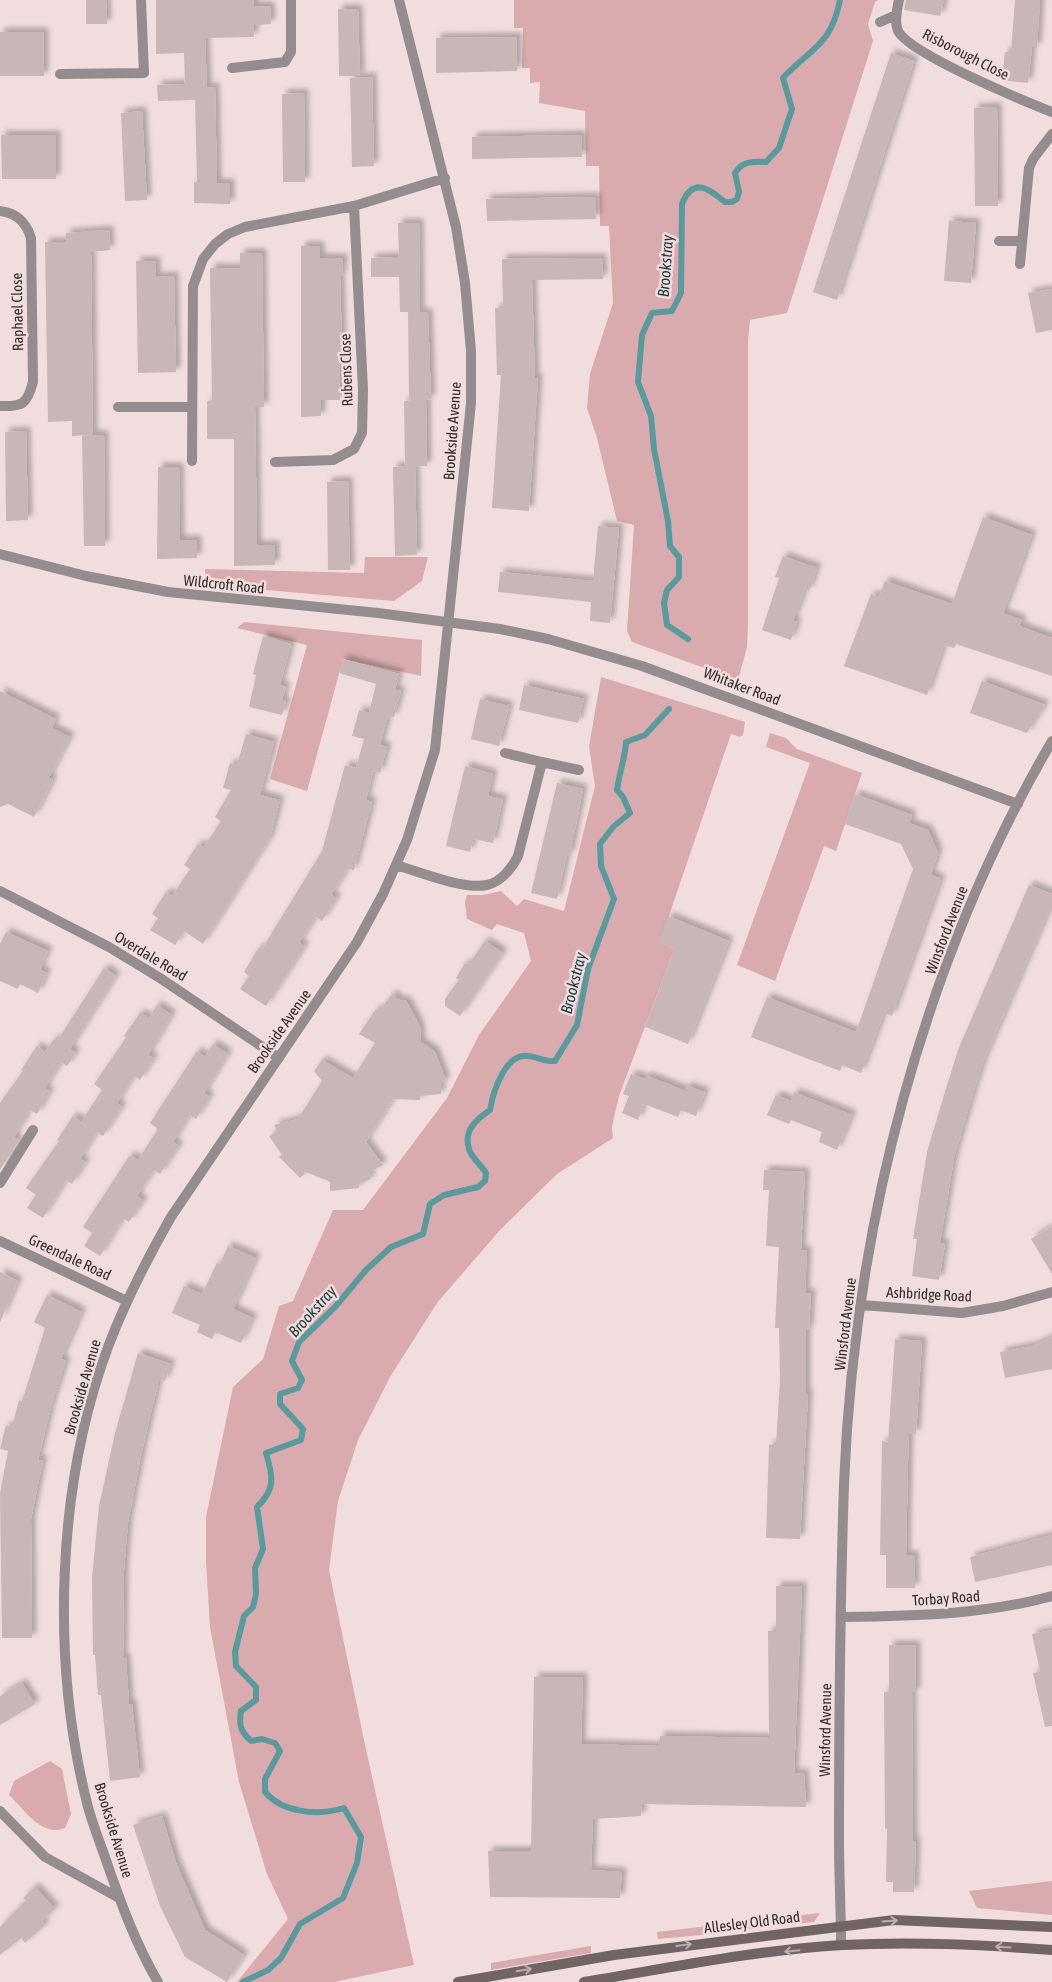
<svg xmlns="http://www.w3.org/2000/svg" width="1052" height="1982" font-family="'Asap Condensed',sans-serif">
<defs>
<filter id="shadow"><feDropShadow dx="4.5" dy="-4.5" stdDeviation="2.5" flood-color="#0004"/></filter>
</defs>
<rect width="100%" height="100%" fill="#f1ddde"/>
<path fill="#d9abae" d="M514,0h364l-3,2 -7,22 5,17 -86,272 -37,7 -2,20v285l-1,22 -9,33 -106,-38 -5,-11 7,-106 -17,-4 -20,-83 -10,-30 3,-34 23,-71 -4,-77h-9l-1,-60h-13l-1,-55 -46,-8 1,-21 -10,1v-15h-8l1,-40h-9z
M365,557h63l-6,24 -28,20 -188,-16 -1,-16 159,4z
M244,622l178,18 -1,36 -78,-17 -36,132 -37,-12 37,-134 -70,-17z
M601,677l144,45 -2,13 -3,2 -9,-3 -71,208 14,7 -55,147 -7,31 1,11 -56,36 -57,56 -63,73 -47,74 -32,63 -20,61 -9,69 36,175 49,220 -80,17h-97l51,-63 -21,-45 -28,-92 -29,-155 -4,-65v-45l27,-130 30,-28 16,-53 14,-5 40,-91h30l84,-112 32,-63 52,-74 -7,-28 -27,-9 -5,6 -25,-11 -2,-17 2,-7h16l18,-4 16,15 7,-7 40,12 31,-125 -6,-39z
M770,733l16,5 11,11 65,24 -26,78 -12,-5 -49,135 -38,-16 73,-202 -44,-16z
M50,1761l12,8 9,45 -6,14c-23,10 -41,-19 -56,-33l5,-14z
M1052,1881v34l-75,-7 -8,-17z
M820,1913l-6,9 -67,7v-8z
M734,1923l1,9 -77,7 -1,-7z
M591,1946v7l-100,17v-7z"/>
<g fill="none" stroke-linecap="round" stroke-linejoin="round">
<path stroke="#5b9a9c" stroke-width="6" d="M688,639l-21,-14 -3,-22 3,-13 12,-13v-20l-9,-11 -2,-25 -14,-72 -3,-33 -13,-34 4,-47 10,-22 20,-2 9,-18 1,-89c11,-28 27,-15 43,-2h7l5,-3 2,-7 -4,-19c7,-12 19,-12 31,-11l13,-14 13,-39 -9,-31c28,-30 48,-32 57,-78
M243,1982l25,-12 13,-12 19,-34 43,-26 14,-35 4,-26 -17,-29c-26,8 -61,5 -79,-16v-13l15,-28 -5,-8 -13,-4 -11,2c-11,-10 -12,-16 -10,-30l15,-11v-13l-20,-21 -1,-14 9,-36 9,-9 3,-13 -1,-26 8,-19 -6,-42c19,-18 16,-31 9,-54l35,-13 2,-11 -23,-25v-10l18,-6 4,-8 -10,-19 7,-19 36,-35 31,-37 25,-23 32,-13 7,-30 14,-9 34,-8 7,-6 1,-8c-4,-7 -15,-16 -17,-24 -6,-19 8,-30 21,-39 3,-18 15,-57 38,-54 10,1 17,6 27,5l22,-36 11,-56 26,-70 -13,-33 -1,-22 13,-17 17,-14 -7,-16 -6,-7c2,-17 8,-31 9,-48l19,-7 24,-26"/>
</g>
<path fill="#c9b6b7" filter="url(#shadow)" d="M86,0h20l1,24h-21z
M156,0h98v6h16l1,18 -17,1v12l-49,1 2,50 8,-1 2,96h13v21l-36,-1v-21h3l-2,-82 -37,1 -1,-16 28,-1 -1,-31 -28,1z
M906,0h38l-4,16 -36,-6z
M1015,0h25l-3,47h-5l-4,36 -26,-3 3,-28h6z
M338,9h20l2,67h-21z
M0,32h44v44h-44z
M517,37v34l-81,2v-35z
M891,53l23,8 -77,239 -24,-8z
M372,77l2,89 -22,1 -2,-89z
M304,93l1,89h-22l-1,-88z
M997,107l1,99h-23l-1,-98z
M142,111l5,89 -22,1 -4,-88z
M1,135h55v44h-54z
M581,135l1,22 -110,2v-22z
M596,197v22l-109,2 -1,-22z
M949,221l27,2 -5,60 -27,-2z
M398,223h21l1,89h-7l15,1 3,86 -5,1 1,66 -22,1 -1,-66h5l-1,-89h-8l-1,-35h-28v-19l28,-1z
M109,230l1,20 -19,2 2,183h11l1,111h-21l-2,-110 7,-1 -17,1v-15l-24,1 -3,-180h21v-9z
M301,246h19v12h23l-1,18h-2l2,71v15h-3l1,38h-19v16l-20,1z
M240,253h22l2,154h-9l2,138h18v20l-41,1v-127h-27v-38l5,-1 -2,-132h30z
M602,258l1,21 -71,1 3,98h3l-9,133 -37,-3 9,-133h-4l-2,-67h8l-1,-49z
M136,261h20v16l18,-1 2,96 -38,1z
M1052,289v41l-16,3 -8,-40z
M26,431l2,89 -22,1 -1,-89z
M415,466l2,89 -22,1 -2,-89z
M158,467h21l1,73h17v18l-40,1z
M348,481l2,89h-22l-1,-88z
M983,517l49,18 -29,78 19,7 -3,6 33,12v38l-96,-32 -2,4 -10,-3 -17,50 -83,-29 27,-72 8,3 6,-16 67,23z
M598,526l21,2 -9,95 -20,-2 1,-19 -93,-10 2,-20 93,9z
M783,556l34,12 -8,23 -4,-2 -12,32 4,1 -6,18 -29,-10 17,-52 -4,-1z
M263,636l28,8 -11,41 6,2 -4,13 4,1 -4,14 -33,-8 7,-32 -3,-1z
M343,659l56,15 -4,16 6,1 -7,26 -6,-1 -8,29 7,2 -7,26 -7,-2 -7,29 6,2 -18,68 -6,-1 -17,26 6,3 -15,23 -6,-4 -17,26 6,3 -39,60 -26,-17 9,-13 -5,-4 15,-25 3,2 60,-98 23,-86 11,3 8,-29 -12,-3 7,-26 10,3 7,-29 -37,-11z
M982,681l63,24 -18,28 -57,-20z
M524,685l60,14 -6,24 -59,-13z
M0,691l56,28 -4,9 18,9 -21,41 4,2 -19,37 -26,-13 -8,3z
M480,699l29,7 -10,40 -28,-7z
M246,734l28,8 -14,53 20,5 -10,38 -67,106 -19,-13 -9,14 -25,-15 8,-12 -6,-4 14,-22 6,4 18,-27 -6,-4 14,-21 6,3 17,-26 -6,-4 16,-27 -8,-2 7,-25 7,2z
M465,766l28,8 -5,22 15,3 -10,44 -20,-4 -3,13 -24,-6z
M557,783l26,6 -13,66 -3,-1 -10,45 -26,-6z
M855,794l57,21 -3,8 19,7 10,23 -7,22 10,4 -49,137 -8,-3 -23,60 -19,-8 -2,6 -89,-34 16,-40 89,35 57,-163 -12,-25 -56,-20z
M1029,885l23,9v9l-69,159 -10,31 -19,65 -14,85 5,1 -6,36 -27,-4 5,-37h-4l14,-87 14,-47 17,-55z
M668,916l61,25 -41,103 -43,-17 29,-78 -15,-7z
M6,932l42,19 -8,19 7,3 -9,20 -18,-9 -2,5 -18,-8v-37z
M485,941l18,12 -43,63 -15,-10v-7l14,-19 -3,-2 9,-15 3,2z
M104,968l12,8 -46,73 6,4 -9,13 -6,-4 -16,26 5,4 -13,22 -7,-4 -16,27 5,3 -19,30v-67l23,-32 -2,-1 16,-24 8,6 9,-13 3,2z
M392,994l9,7 5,-1 14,27 1,15 14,10 11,29 -5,2v11l-21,2v4l-27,-1 -27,43 17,23 -14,7 2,7 -12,5v4l-29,3v-9l-24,-10 -6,6 -21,-21 3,-2 -13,-19 8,-5 -3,-6 24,-6 24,-38 -8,-10 8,-11 31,18 22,-35 -16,-9 17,-25 3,2z
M157,1005l15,10 -24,40 6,3 -14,22 -6,-4 -17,27 5,4 -19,29 -6,-4 -17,27 6,3 -14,22 -6,-4 -23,38 -16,-10 9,-13 -10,-7 33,-47 -2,-1 16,-24 8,6 21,-32 -8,-6 32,-46 -2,-2 16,-23 9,5z
M213,1044l15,10 -24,39 6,4 -14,22 -6,-4 -17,27 6,4 -19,28 -6,-4 -17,26 6,5 -14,21 -6,-4 -23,38 -16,-10 8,-13 -9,-6 47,-72 8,5 20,-31 -8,-6 47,-72 8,6z
M631,1074l14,5 2,-3 39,15 1,-5 18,6 -9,24 -15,-6 -3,7 -34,-13 -6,16 -16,-7 7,-17 -6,-2z
M794,1092l58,23 -15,35 -18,-8 3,-10 -31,-12 -2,4 -22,-9 9,-20 15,6z
M764,1170l41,2 -4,78h6l-2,43h6l-2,37h-3v64h2l-8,145 -34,-1 3,-93h7l4,-65 -1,-52h-4l4,-81 -13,-1 3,-56h-6z
M1052,1226v48l-21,-35z
M228,1246l28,12 -23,51 20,9 -12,25 -26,-11 -3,7 -15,-7 3,-7 -28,-12 12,-27 18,8 15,-31 3,1z
M0,1272l18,9 -18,41z
M47,1295l35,17 -21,47 5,2 -14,42 -14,57h5l-12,59 1,119h-30l-2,-145 8,-42 -8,-2 6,-24 6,2 7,-27 3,1 23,-73 -11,-6z
M1052,1337v32l-47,9 -5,-26 32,-6z
M895,1339l27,2 -6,93 -7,-1 -1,27 -2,95h8l1,33h-29v-33h-6l2,-114 6,1z
M138,1353l33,11 -6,17 -6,-2 -17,72 -14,71 -4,48 -1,88h3l3,46h3l8,73 -30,4 -9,-86h-3l-3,-40h-2l-1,-77 7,-72 16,-73z
M1052,1535v30l-77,17 -5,-25z
M776,1586h26l-8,188 10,-1 2,34 -164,-3 -1,12 -48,3 -2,51 31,2 -2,26 -130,-1 -2,-46h43l3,-174h49l-2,67 77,2 2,-10 109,2 -1,-107h8z
M1052,1630v96l-7,1 -12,-54 7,-1 -8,-38z
M889,1645h27v47h-4l1,149h3l-2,51h-21v-10h-7l1,-53h-2l-1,-137h5z
M22,1683l13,21 -35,21v-29z
M162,1816l14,47 29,67 39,25 -17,27 -42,-25 -25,-51 -27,-81z
M35,1887l20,22 -13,12 3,4 -20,18 -4,-5 -21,17v-28l26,-27 -3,-2z"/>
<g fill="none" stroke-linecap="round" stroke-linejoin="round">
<path stroke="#958d8d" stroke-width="10" d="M899,0c-2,9 -5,22 -1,31 12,23 126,70 154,81
M880,22l16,-7
M232,68l53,-6 6,-10v-52
M60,74l84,-1 -3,-73
M0,211c17,2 26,11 31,27l2,144c-6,22 -10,25 -33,24
M999,241h22
M1020,264l9,-96 4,-9 19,-25
M118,407h73
M192,461l1,-175 10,-27 12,-15 13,-10 17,-7 109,-21 91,-28
M275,462l58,-2 21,-11 8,-16 1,-43 -9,-184
M0,554l86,22 82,16 210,21 122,16 48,10 94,27 376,138
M505,753l37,9
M396,865c24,7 67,25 91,20 14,-3 25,-17 31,-29l24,-94 37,8
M0,891l109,56 51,31 119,80
M0,1183l33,-53
M0,1241l127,60
M862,1305l100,8 41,-7 49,-14
M842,1617c71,-1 141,-2 210,-21
M0,1811l45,46 74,41
M841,1945c0,-35 -2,-70 -2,-105 0,-119 1,-238 5,-356 10,-256 78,-521 208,-743
M158,1982c-22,-37 -38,-81 -52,-122 -6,-17 -13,-35 -18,-53 -37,-144 -32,-320 20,-460 17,-45 39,-88 63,-130l186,-275 26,-48 24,-54 28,-90 36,-347v-52l-6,-68 -9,-56 -57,-227"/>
<path stroke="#706465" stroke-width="10" d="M458,1982l156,-27 280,-35 158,7
M584,1982c85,-14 172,-32 259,-37 70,-4 139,0 209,5"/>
</g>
<defs><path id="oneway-shaft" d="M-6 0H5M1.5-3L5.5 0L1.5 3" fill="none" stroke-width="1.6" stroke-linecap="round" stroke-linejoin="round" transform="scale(1.25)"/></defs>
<g stroke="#bdadae">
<use href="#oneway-shaft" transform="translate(890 1921) rotate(-4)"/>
<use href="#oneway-shaft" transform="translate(684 1945) rotate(-8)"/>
<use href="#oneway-shaft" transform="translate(1003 1947) rotate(-177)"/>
<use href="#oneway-shaft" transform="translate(792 1951) rotate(174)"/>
<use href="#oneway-shaft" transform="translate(524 1970) rotate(-10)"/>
</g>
<g text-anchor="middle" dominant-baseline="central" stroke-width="5" stroke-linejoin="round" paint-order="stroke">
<g font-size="15" fill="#332c2c" stroke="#f1ddde">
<text transform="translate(966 54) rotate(27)">Risborough Close</text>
<text transform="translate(17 312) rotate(-91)">Raphael Close</text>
<text transform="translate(346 370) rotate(-92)">Rubens Close</text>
<text transform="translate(452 431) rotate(-86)">Brookside Avenue</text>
<text transform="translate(224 584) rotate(6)">Wildcroft Road</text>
<text transform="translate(742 686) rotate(21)">Whitaker Road</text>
<text transform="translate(946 930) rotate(-69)">Winsford Avenue</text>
<text transform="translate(151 956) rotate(31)">Overdale Road</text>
<text transform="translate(279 1031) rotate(-55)">Brookside Avenue</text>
<text transform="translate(70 1257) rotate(25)">Greendale Road</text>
<text transform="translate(929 1294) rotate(3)">Ashbridge Road</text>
<text transform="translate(845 1324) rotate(-83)">Winsford Avenue</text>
<text transform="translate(82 1387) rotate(-74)">Brookside Avenue</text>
<text transform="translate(946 1598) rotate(-4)">Torbay Road</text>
<text transform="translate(825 1730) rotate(-89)">Winsford Avenue</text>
<text transform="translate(114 1830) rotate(73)">Brookside Avenue</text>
<text transform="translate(752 1922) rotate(-7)">Allesley Old Road</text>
</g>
<g font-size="16" font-style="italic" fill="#193a3b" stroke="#f1ddde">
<text transform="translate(665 266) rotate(-86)">Brookstray</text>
<text transform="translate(573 983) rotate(-76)">Brookstray</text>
<text transform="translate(312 1311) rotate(-48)">Brookstray</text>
</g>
</g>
</svg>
